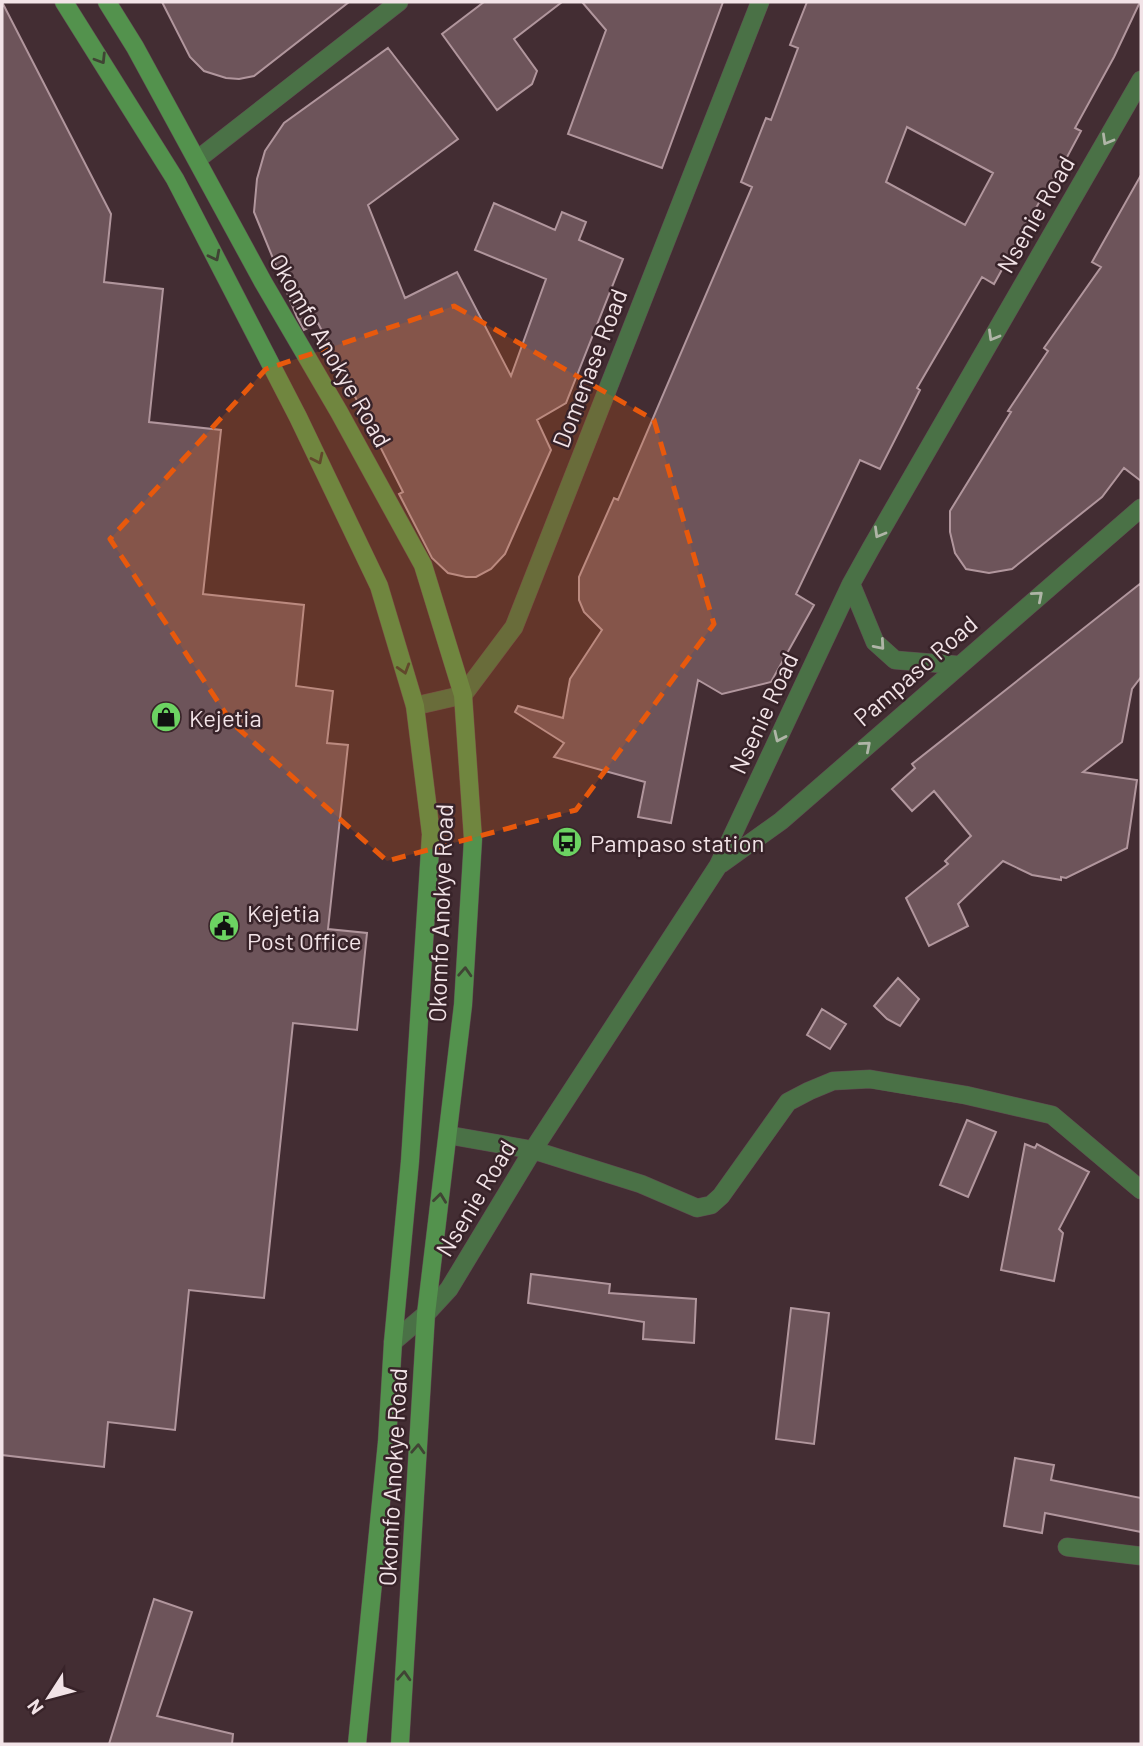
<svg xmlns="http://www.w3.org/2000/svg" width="1143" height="1746" font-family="Barlow,sans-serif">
<rect width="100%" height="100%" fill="#432d33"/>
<path fill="#6d545a" stroke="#b1969d" stroke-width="2" fill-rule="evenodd" d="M2,2l109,212 -7,68 59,7 -14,133 72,8 -18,164 101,11 -8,81 37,5 -6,52 21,2 -20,184 39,4 -10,97 -64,-7 -29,275 -75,-8 -14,140 -67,-8 -4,45 -102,-12z
M162,2h187l-95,74 -15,3 -13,-1 -22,-7 -14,-14z
M484,2h78l-48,37 23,32 -5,13 -35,26 -55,-76z
M582,2h141l-61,166 -94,-34 38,-104z
M807,2h333l-26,55 -39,71 6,3 -37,69 -3,-1 -47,85 -12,-7 -65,111 3,2 -40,79 -20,-9 -64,134 18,11 -43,77 -49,12 -24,-14 -27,143 -33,-6 7,-35 -91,-25 10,-14 -49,-31 3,-6 45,12 7,-39 32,-49 -18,-18 -5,-12v-23l35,-79 4,2 134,-313 -11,-5 25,-64 5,2 27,-72 -8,-3zM907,127l86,46 -28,52 -79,-43z
M388,48l70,91 -90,66 37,93 52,-26 54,104 35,-97 -71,-29 19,-47 61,27 7,-18 24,10 -7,18 44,19 -57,144 -29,17 14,30 -46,104 -14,15 -15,8h-10l-18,-4 -16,-15 -33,-64 4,-2 -85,-169 -14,7 -7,-13 -43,-105 3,-33 8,-28 19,-28z
M1141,175v306l-17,-13 -22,29 -90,72 -23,4 -23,-4 -11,-16 -5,-21v-21l61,-99 -3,-1 40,-60 -4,-3 57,-81 -9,-5z
M1141,583v94l-9,12 -10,53 -39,30 54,8 -10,68 -61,30 -5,-1v3l-29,-5 -29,-14 -45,43 10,22 -39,20 -23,-48 42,-34 -3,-3 26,-25 -37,-45 -22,20 -20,-22 23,-21 -3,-4z
M898,978l21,21 -19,27 -13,-7 -13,-13z
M822,1009l24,15 -16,25 -23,-14z
M967,1120l29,12 -28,65 -28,-12z
M1025,1144l10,4 2,-4 52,28 -30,57 4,4 -9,48 -53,-11z
M531,1274l79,10 -1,9 87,6 -2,44 -51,-4 1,-17 -116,-19z
M791,1308l38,5 -15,131 -38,-5z
M1015,1458l39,7 -3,15 90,18v34l-96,-19 -3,20 -38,-7z
M154,1599l38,13 -35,104 76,18 -1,10h-123z"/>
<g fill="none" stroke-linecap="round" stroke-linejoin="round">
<g stroke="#5f4a50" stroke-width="19">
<path id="street" d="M198,159l201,-157
M851,584l24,58 20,18 62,5
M415,706l48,-11 51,-68 246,-625
M721,864l60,-43 360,-313
M448,1135l85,15 108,34 56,24 14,-3 10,-9 67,-94 21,-11 24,-10 37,-2 95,16 87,20 89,75
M393,1342l33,-28 23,-25 84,-139 185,-284 133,-282 20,-36 270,-468
M1067,1547l74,9"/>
</g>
<g stroke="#5f4a50" stroke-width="19">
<path id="secondary" d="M64,2l111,177 123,238 81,169 36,120 16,128 -21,327 -17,181 -6,100 -30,302
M107,2l28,45 128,235 76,130 84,153 40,130 10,144 -10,166 -37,309 -26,430"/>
</g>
<use href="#street" stroke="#4a7146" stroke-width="18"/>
<use href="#secondary" stroke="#53924d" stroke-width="18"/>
</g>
<defs><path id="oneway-chevron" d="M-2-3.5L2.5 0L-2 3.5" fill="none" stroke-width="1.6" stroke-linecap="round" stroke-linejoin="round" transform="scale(1.75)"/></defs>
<g stroke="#404434">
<use href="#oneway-chevron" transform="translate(101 59) rotate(58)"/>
<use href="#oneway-chevron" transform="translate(215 256) rotate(63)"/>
<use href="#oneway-chevron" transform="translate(318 459) rotate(64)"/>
<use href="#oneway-chevron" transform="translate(404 669) rotate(73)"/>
<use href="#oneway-chevron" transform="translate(465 972) rotate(-87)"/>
<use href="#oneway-chevron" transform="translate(440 1198) rotate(-83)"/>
<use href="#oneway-chevron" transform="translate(418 1449) rotate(-87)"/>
<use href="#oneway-chevron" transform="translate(404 1676) rotate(-87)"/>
</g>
<g stroke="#afb5a7">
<use href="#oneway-chevron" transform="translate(1107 140) rotate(120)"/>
<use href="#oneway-chevron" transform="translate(993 336) rotate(120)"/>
<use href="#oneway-chevron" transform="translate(879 533) rotate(120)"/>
<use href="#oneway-chevron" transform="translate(1038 596) rotate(-41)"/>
<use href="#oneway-chevron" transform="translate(880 645) rotate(49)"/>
<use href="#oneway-chevron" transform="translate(779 737) rotate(115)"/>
<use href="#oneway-chevron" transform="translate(866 746) rotate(-41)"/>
</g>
<path fill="#e8590c" fill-opacity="0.2" stroke="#e8590c" stroke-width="5" stroke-dasharray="14 9" stroke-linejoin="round" d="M454,306l200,114 60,204 -138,186 -189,51 -155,-138 -122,-184 156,-170z"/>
<defs>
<g id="shop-disc" transform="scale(1.575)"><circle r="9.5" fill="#6cd362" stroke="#382329"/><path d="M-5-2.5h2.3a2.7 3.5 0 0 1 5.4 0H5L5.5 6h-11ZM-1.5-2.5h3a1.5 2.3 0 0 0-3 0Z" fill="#111"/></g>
<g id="bus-disc" transform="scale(1.575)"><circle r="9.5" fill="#6cd362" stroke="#382329"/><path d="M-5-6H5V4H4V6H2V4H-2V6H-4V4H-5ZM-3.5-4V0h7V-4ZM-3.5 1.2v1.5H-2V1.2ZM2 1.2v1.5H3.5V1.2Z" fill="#111"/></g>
<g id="civic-disc" transform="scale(1.575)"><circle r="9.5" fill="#6cd362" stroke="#382329"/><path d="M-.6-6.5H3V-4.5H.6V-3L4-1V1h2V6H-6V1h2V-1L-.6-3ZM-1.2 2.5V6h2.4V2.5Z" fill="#111"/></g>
</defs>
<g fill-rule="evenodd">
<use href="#shop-disc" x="166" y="717"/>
<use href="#bus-disc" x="567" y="842"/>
<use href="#civic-disc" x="224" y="926"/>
</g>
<g text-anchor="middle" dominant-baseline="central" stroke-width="5" stroke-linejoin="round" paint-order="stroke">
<g font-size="24" fill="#f2e3e7" stroke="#382329">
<text transform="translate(1035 214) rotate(-60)">Nsenie Road</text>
<text transform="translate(331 350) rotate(60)">Okomfo Anokye Road</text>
<text transform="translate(589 368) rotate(-69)">Domenase Road</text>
<text transform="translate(915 670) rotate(-41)">Pampaso Road</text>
<text transform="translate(763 713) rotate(-65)">Nsenie Road</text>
<text transform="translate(440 913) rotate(-88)">Okomfo Anokye Road</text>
<text transform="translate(475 1198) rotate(-59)">Nsenie Road</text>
<text transform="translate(392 1477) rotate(-87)">Okomfo Anokye Road</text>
</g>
<g font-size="24" fill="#f2e3e7" stroke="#382329" text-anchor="start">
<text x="189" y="717">Kejetia</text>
<text x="590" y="842">Pampaso station</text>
<text x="247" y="912">Kejetia<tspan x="247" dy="28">Post Office</tspan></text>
</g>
</g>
<rect width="1143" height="1746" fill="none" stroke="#f2e3e7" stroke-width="7"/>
<g transform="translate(49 1697) rotate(234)" stroke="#382329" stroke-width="5" paint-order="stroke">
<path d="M0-5L12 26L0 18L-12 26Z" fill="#f2e3e7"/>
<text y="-10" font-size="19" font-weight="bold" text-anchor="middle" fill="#f2e3e7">N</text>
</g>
</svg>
